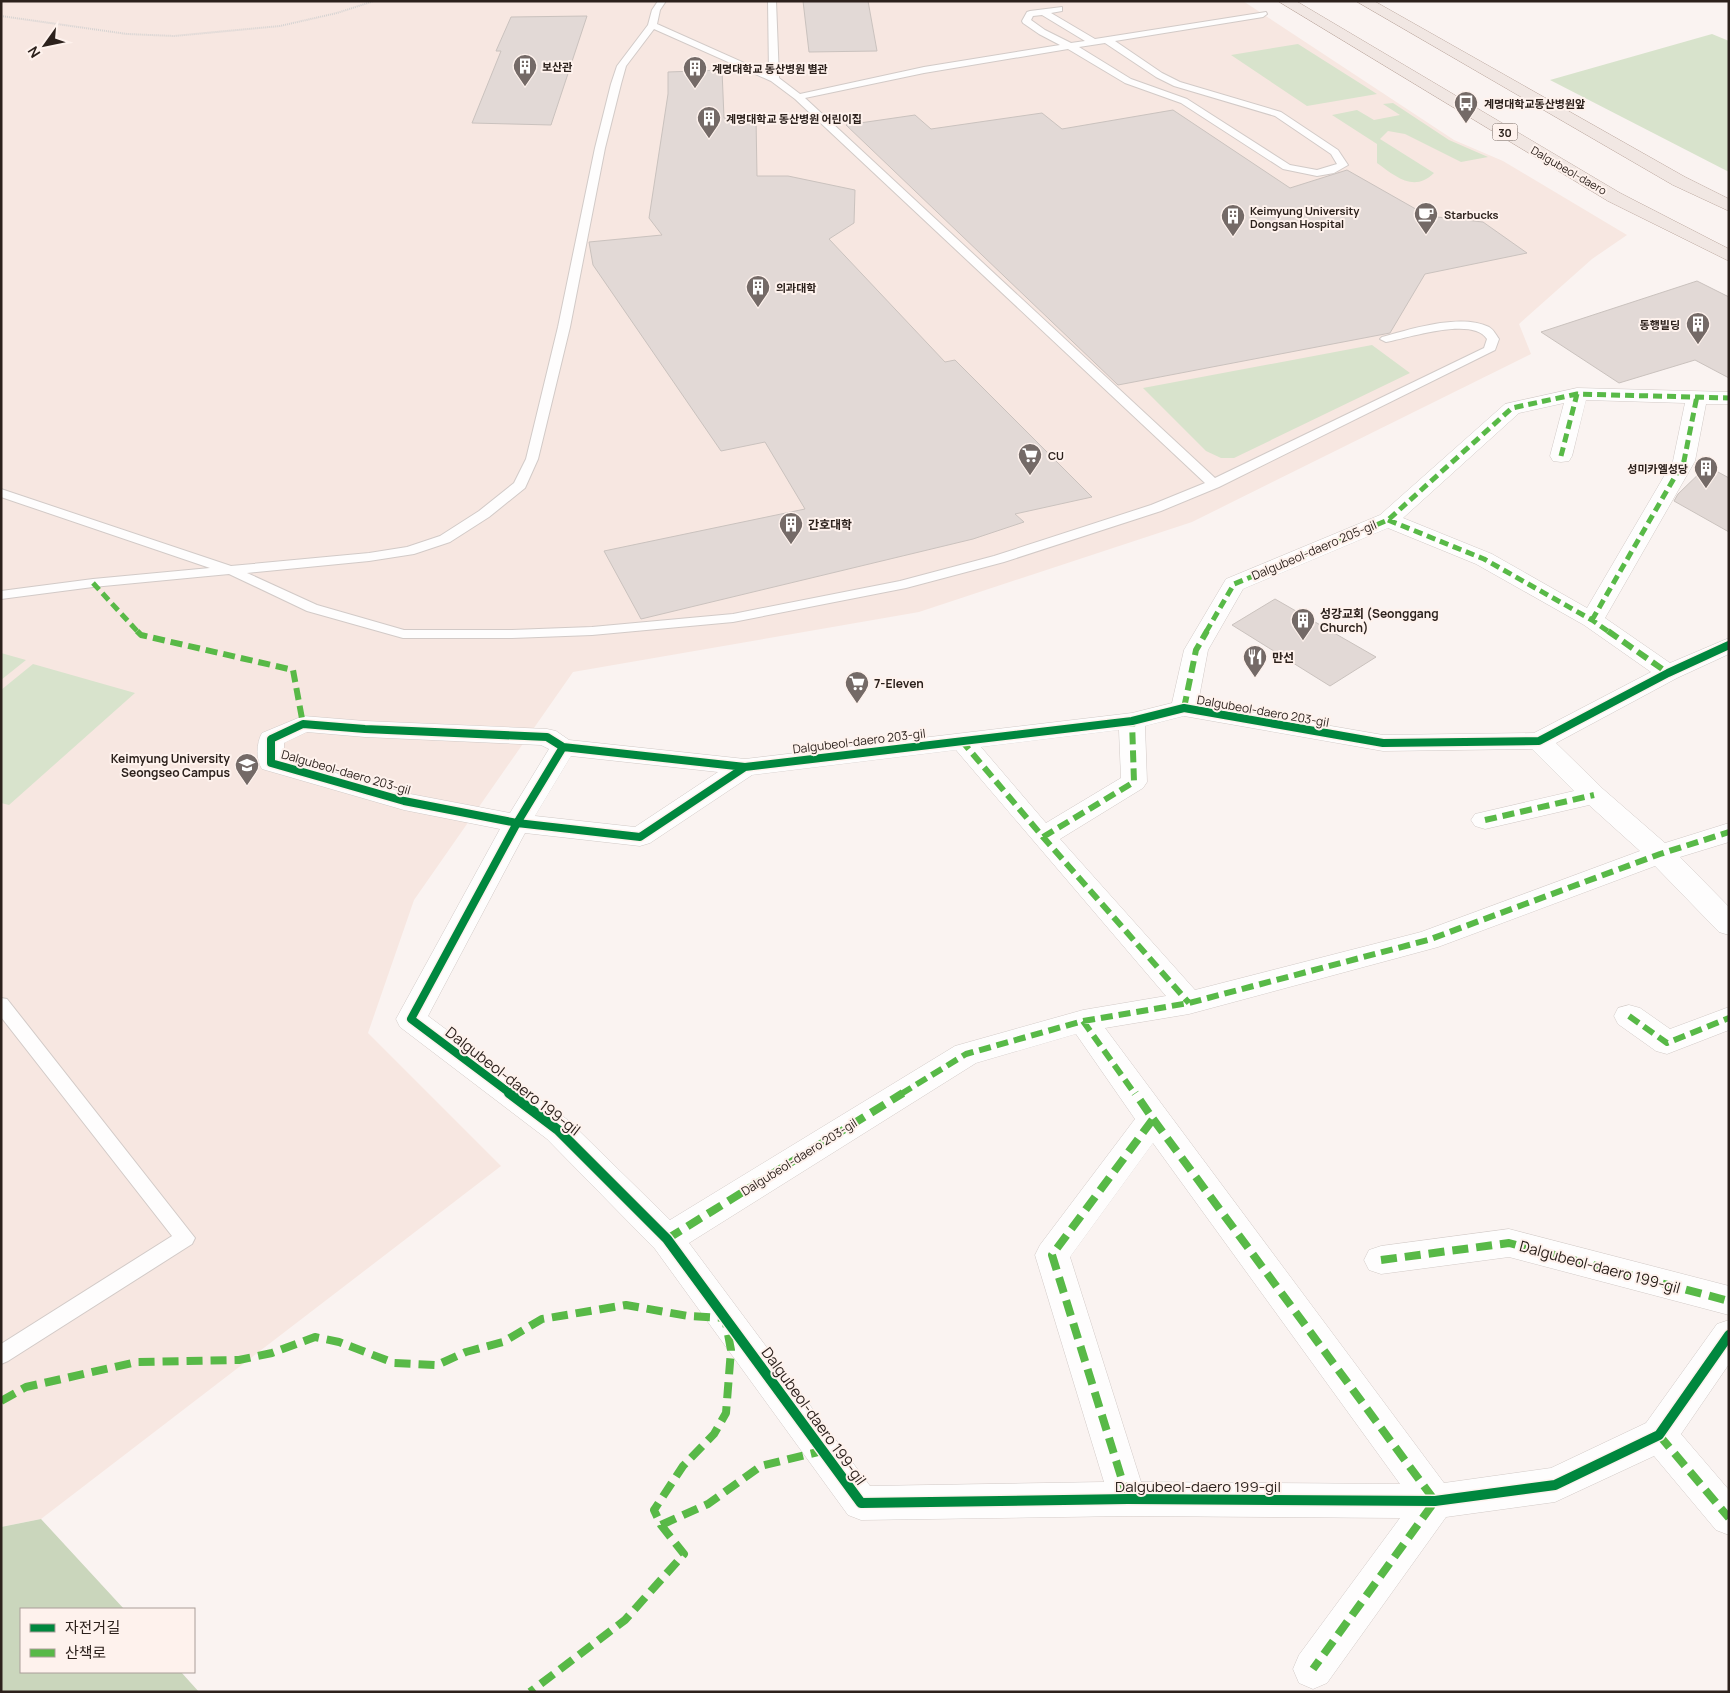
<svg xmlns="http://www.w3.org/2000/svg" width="1730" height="1693" font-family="Manrope,'Noto Sans KR',sans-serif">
<rect width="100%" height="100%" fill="#faf3f1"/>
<path fill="#f7e7e1" d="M1,1h1242l211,139 49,21 124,74 -35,24 -73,65 12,30 -339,168 -273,90 -346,60 -159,228 -46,133 133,133 -460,353 -40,8z"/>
<path fill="#d8e3cc" d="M1712,34l17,7v131l-179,-92z
M1298,44l79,50 -70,12 -76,-51z
M1393,103l56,37 39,17 -27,5 -56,-28 -17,-3 -8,8 54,34c-20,20 -39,3 -57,-10v-19l-45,-29 25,-5 17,10 26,-5 -17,-11z
M1372,345l38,28 -176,85h-13l-15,-7 -63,-63z
M1,653l25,7 -25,20z
M33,664l102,29 -126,112 -8,-2v-113z"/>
<path fill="#cad6bc" d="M41,1519l83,90h-103v63h160l18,20h-198v-165z"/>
<path fill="#e2d9d6" stroke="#cac2be" d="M803,1h65l9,50 -68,1z
M587,16l-36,109 -79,-2 29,-72h-5l15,-34z
M722,70l2,48h32l1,58h31l67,14 -1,33 -25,16 116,123 10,-2 137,137 -77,17 9,8 -51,17 -332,80 -37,-68 201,-42 -40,-67 -44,9 -128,-186 -4,-23 73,-7 -13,-17 19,-124v-22z
M1173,110l117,78 57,-18 81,46 55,6 44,31 -102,21 -35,59 -272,52 -272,-260 69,-10 16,14 111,-16 20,16z
M1697,281l32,16v81l-34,-18 -76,23 -78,-51z
M1707,466l22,12v54l-55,-31 4,-7z
M1275,599l101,58 -46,29 -98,-61z"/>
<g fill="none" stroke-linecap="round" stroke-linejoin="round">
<g stroke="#d2cac7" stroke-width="2">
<path id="service" d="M658,1h8l-6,9 -3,14 112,50 -1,-73h8l3,77 21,16 124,-27 136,-22 -21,-11 -16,-11 -1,-2 5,-9 3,-1 32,-4v4l-11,2 44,26 171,-27 1,2 -4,3 -148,24 47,32 18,9 101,30 57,38 10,15 -14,8 -17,3 -34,-7 -102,-66 -56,-20 -57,-34 -144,24 -119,25 410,380 269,-130 3,-9c-14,-23 -79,-1 -101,3l-6,-3 2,-2c29,-8 79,-24 107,-10 5,3 7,8 10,12l-4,11 -276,137 -58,24 -157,51 -98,26 -173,34 -141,13 -80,3h-109l-96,-27 -78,-37 -136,13 -92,12v-8l92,-12 117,-11 -209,-71v-8l230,77 138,-13 38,-6 33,-11 39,-25 35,-28 12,-24 32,-132 37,-179 16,-64 6,-18 31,-41 4,-15zM1042,15l43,26 -14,2 -26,-13 -14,-10 2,-4zM654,29l117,52 24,18 410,384 -54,22 -157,51 -94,25 -167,33 -141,13 -80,3h-108l-87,-25 -70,-32 122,-12 45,-7 36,-12 39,-25 36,-29 13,-29 32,-132 35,-179 16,-64 5,-18zM1105,43l51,34 18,9 101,30 56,38 6,10 -20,6 -27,-5 -103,-66 -56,-20 -52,-32z
M1,998l6,1 188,239 -3,6 -184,117 -7,3v-20l171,-108 -171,-219z"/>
</g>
<g stroke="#d2cac7" stroke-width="1">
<path id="minor" d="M1577,388l152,4v12h-23l-11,57 -90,157 65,45 59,-25v16l-52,24 -121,65 47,46 62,54 64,-20v19l-49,15 49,50v28l-10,-3 -64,-66 -217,81 -249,67 -84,14 339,455 107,-15 95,-45 71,-99 12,-4v44l-48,70 48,56v45l-13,-5 -62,-74 -99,46 -109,15 -119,166 -14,6 -14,-6 -6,-14 6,-14 101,-137 -272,-2 -267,4 -13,-5 -193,-266 -108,-110 -147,-112 -4,-8 104,-190 -96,-19 -142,-41c-6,-9 -6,-26 0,-36l41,-17 62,5 182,8 9,2 13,9 176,19 387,-46 40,-10 12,-53 42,-71 154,-64 125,-111zM1586,400l99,3 -12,58 -86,147 -95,-54 -89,-36 116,-105 45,-10 -14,53 3,5 8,1 8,-1 3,-5zM1388,528l88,36 108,61 67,47 -117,61 -151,2 -185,-32 10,-53 35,-61zM1184,716l199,35 149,-2 42,42 -99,23 -4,6 4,6 10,3 104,-24 51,46 -219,81 -226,58 -135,-151 83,-51 4,-6 -2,-56zM1119,730l2,48 -75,45 -65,-76zM307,732l58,5 176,8 8,4 -39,64 -105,-20 -121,-35v-15zM956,750l210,246 -83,14 -128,36 -285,174 -101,-99 -141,-105 97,-183 115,13 10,-3 102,-68zM571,756l147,16 -83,55 -100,-11zM1076,1034l59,85 -95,126 -5,10 69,227 -234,4 -181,-243 287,-180zM1153,1143l247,341 -259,-2 -71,-225z
M1629,1005l11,3 30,21 59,-22v23l-62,24 -11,-3 -38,-27 -4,-8 4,-8z
M1509,1229l220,57v29l-220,-58 -128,17 -12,-4 -5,-10 5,-10 12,-4z"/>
</g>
<g stroke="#bca89f" stroke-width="1">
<path id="primary" d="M1278,1h18l324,192 109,56v12l-121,-60z
M1356,1h18l311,176 44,22v12l-56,-26z"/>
</g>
<path stroke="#d5d3d2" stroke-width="2" stroke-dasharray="1 1" stroke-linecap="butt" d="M1,16l126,18 47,2 106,-10 57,-13 37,-12"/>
<use href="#service" fill="#fefdfd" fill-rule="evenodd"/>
<use href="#minor" fill="#fefdfd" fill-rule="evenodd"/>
<use href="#primary" fill="#f1e7e3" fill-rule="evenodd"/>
<path stroke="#58b947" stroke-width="5" stroke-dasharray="9 5" stroke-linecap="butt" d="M1561,456l16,-62
M1388,520l96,39 108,61 17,12
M93,583l45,49
M1592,620l92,-159 13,-65
M1206,632l28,-48 154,-64 124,-112 65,-14 152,4"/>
<path stroke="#58b947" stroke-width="6" stroke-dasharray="12 6" stroke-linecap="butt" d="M137,631l4,4 152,35 10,54
M1608,631l60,42
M1184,708l12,-58 11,-19
M961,740l82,97 146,166
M1485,820l109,-25
M1043,837l91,-55 -2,-61
M1629,1016l38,27 62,-25
M1083,1021l52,73
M901,1094l65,-40 117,-33 106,-18 239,-63 232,-86 69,-22"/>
<path stroke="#58b947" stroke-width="8" stroke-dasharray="16 8" stroke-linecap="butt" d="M1153,1119l282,382 -122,168
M667,1239l236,-146
M1381,1260l128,-17 220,58
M1,1401l25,-14 111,-25 102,-2 33,-7 43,-16 24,5 55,21 43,2 29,-13 37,-10 39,-23 84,-14 62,11 37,2 6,32 -5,63 -12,21 -31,32 -29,44 7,15 23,29 -59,66 -95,72
M1659,1435l70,83
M1128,1499l-76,-244 101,-136 -18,-26
M661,1525l47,-21 53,-38 61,-15"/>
<g stroke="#fef2ed" stroke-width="11">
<path id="cycleway-far1" d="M303,724l62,5 182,8 16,10 182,20 -105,70 -123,-14 -113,-22 -133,-38v-24z
M745,767l387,-46 52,-13 199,35 156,-2 129,-68 61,-28
M511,1094l-100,-75 106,-196 46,-76"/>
</g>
<g stroke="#fef2ed" stroke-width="13">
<path id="cycleway" d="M509,1093l49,37 109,109 194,264 267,-4 307,2 120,-16 104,-50 70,-100"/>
</g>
<use href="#cycleway-far1" stroke="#00873e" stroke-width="8"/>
<use href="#cycleway" stroke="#00873e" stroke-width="10"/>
</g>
<defs>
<g id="building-pin" transform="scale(1.25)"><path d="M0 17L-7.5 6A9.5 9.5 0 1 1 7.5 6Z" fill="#746a67" stroke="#fef2ed"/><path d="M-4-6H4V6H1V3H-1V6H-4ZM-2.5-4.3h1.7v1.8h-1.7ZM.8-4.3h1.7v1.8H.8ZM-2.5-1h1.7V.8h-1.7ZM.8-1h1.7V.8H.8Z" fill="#fff"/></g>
<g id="bus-pin" transform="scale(1.25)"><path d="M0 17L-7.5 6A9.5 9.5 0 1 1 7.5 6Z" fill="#746a67" stroke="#fef2ed"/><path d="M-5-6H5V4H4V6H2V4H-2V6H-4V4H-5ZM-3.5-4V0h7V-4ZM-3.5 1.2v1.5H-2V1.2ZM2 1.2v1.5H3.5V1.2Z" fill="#fff"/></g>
<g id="cafe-pin" transform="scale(1.25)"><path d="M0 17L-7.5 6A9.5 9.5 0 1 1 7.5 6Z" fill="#746a67" stroke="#fef2ed"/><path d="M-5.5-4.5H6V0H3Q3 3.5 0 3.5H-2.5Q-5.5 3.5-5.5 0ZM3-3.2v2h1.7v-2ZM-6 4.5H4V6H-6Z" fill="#fff"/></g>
<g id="supermarket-pin" transform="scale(1.25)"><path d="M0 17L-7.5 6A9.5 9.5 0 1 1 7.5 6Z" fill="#746a67" stroke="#fef2ed"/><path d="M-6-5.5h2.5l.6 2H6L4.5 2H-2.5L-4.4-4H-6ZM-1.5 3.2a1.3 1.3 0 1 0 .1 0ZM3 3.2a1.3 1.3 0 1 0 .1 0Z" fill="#fff"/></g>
<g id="restaurant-pin" transform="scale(1.25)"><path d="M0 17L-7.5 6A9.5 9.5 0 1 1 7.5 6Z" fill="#746a67" stroke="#fef2ed"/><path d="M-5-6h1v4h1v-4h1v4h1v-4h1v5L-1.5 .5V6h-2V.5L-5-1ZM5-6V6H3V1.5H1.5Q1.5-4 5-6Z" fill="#fff"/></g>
<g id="university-pin" transform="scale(1.25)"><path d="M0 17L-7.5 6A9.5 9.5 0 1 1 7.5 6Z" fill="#746a67" stroke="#fef2ed"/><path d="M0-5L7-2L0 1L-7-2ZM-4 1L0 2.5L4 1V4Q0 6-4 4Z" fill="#fff"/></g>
</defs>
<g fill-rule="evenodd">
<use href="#building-pin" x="525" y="66"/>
<use href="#building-pin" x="695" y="68"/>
<use href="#bus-pin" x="1466" y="103"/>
<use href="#building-pin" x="709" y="118"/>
<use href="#cafe-pin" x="1426" y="214"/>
<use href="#building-pin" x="1233" y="216"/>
<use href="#building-pin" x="758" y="287"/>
<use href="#building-pin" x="1698" y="324"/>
<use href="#supermarket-pin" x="1030" y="455"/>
<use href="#building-pin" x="1706" y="468"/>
<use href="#building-pin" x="791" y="524"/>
<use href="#building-pin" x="1303" y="620"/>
<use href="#restaurant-pin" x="1255" y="657"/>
<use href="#supermarket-pin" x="857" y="683"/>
<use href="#university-pin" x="247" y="765"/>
</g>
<g text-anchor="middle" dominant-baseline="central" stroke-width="4" stroke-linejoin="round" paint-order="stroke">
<g font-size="11" font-weight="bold" fill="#2c211c" stroke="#fef2ed" text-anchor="start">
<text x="542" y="66">보산관</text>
<text x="712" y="68">계명대학교 동산병원 별관</text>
<text x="1484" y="103">계명대학교동산병원앞</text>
<text x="726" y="118">계명대학교 동산병원 어린이집</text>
<text x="1250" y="210">Keimyung University<tspan x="1250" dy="13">Dongsan Hospital</tspan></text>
<text x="1444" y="214">Starbucks</text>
<text x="776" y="287">의과대학</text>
<text x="1680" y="324" text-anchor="end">동행빌딩</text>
<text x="1048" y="455">CU</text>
<text x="1688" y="468" text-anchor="end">성미카엘성당</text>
</g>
<rect fill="#fef2ed" stroke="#6b605b" stroke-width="1" x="1492.5" y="123.5" width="25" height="17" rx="4"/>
<g font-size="11" font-weight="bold" fill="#2c211c">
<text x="1505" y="132">30</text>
</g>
<g font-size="11" fill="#2c211c" stroke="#fef2ed">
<text transform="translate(1569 170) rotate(30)">Dalgubeol-daero</text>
</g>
<g font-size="12" font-weight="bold" fill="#2c211c" stroke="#fef2ed" text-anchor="start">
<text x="808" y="524">간호대학</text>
<text x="1320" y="613">성강교회 (Seonggang<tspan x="1320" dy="14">Church)</tspan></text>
<text x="1272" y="657">만선</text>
<text x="874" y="683">7-Eleven</text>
<text x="230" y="758" text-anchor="end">Keimyung University<tspan x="230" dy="14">Seongseo Campus</tspan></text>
</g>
<g font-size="12" fill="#2c211c" stroke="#fef2ed">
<text transform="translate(1314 550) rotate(-23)">Dalgubeol-daero 205-gil</text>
<text transform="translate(1263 711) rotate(10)">Dalgubeol-daero 203-gil</text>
<text transform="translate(859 741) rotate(-7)">Dalgubeol-daero 203-gil</text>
<text transform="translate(346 772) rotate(16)">Dalgubeol-daero 203-gil</text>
<text transform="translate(799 1157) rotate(-32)">Dalgubeol-daero 203-gil</text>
</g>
<g font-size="15" fill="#2c211c" stroke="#fef2ed">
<text transform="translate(513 1081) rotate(38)">Dalgubeol-daero 199-gil</text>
<text transform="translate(1600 1267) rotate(15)">Dalgubeol-daero 199-gil</text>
<text transform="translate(814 1416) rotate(54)">Dalgubeol-daero 199-gil</text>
<text x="1198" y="1486">Dalgubeol-daero 199-gil</text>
</g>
</g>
<rect width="1730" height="1693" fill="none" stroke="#2c211c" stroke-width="5"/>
<rect x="20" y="1608" width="175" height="65" fill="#fef2ed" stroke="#aa9e99"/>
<rect x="30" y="1624" width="25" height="8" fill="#00873e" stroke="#aa9e99"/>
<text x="65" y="1633" font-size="15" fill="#2c211c">자전거길</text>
<rect x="30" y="1649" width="25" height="8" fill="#58b947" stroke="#aa9e99"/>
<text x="65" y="1658" font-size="15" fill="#2c211c">산책로</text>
<g transform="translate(45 45) rotate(237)" stroke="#fef2ed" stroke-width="4" paint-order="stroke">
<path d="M0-4L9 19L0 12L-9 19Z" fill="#2c211c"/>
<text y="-8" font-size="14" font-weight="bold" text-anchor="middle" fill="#2c211c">N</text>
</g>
</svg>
